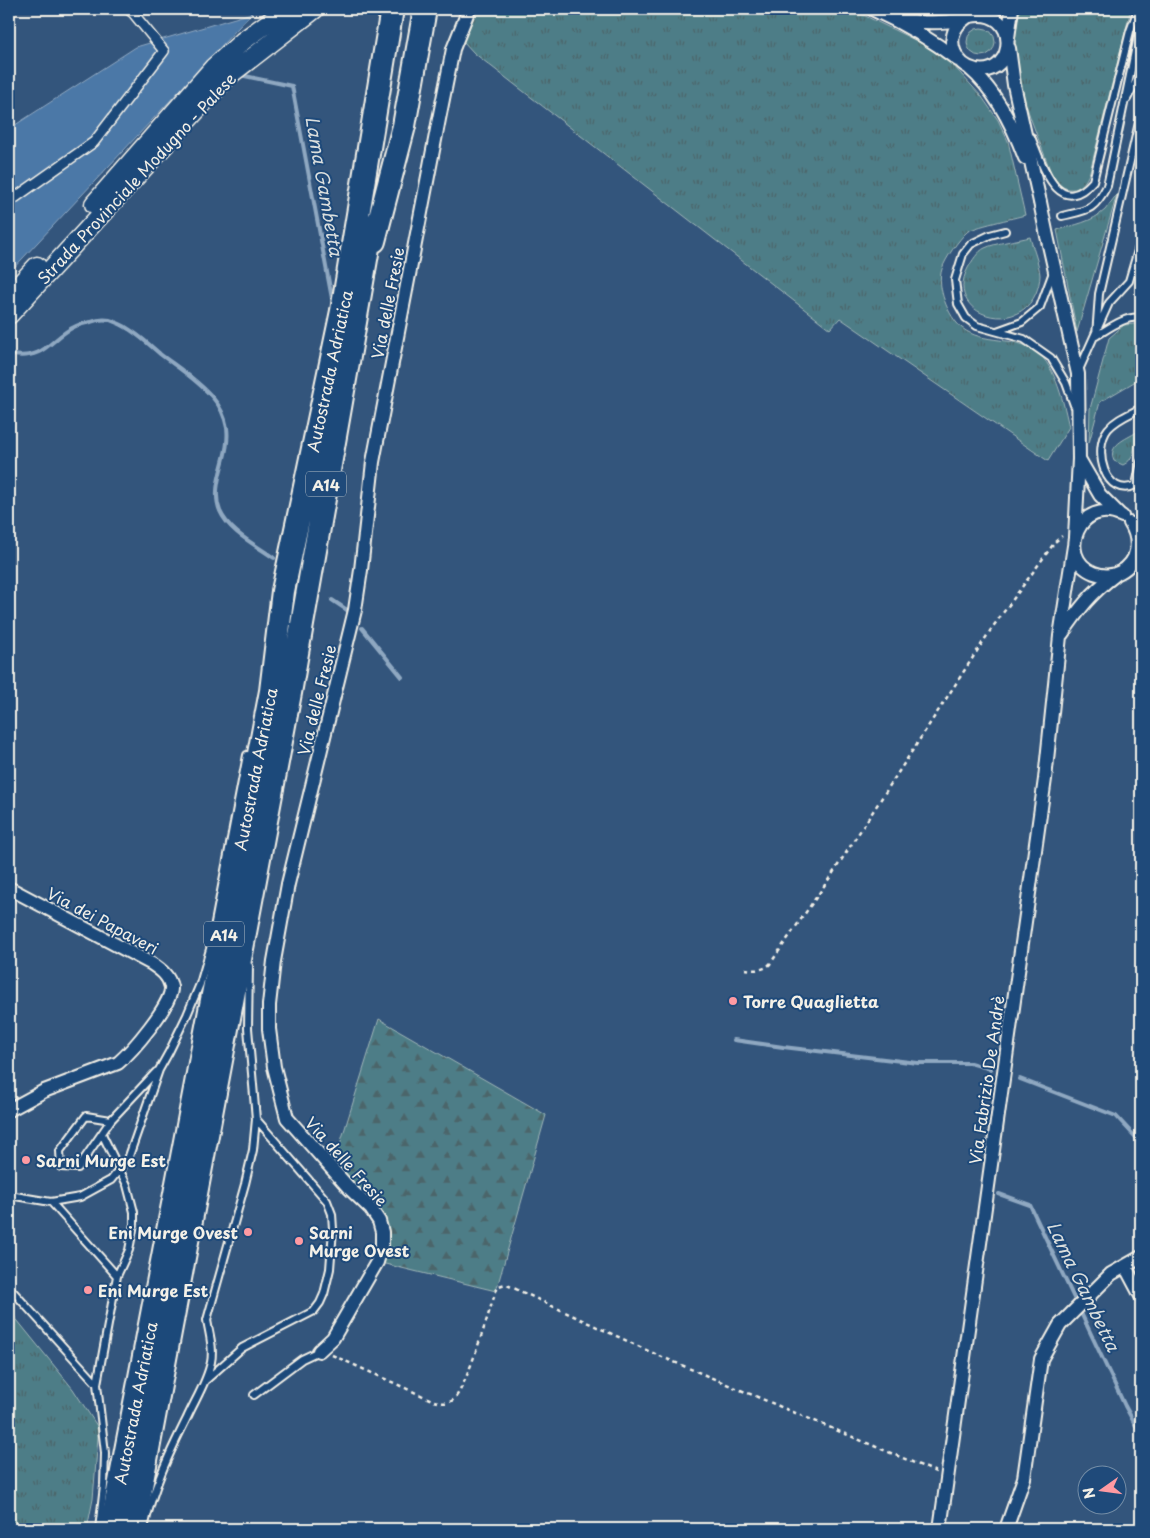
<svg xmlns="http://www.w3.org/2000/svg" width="1150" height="1538" font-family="'Playpen Sans',sans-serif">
<defs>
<pattern id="grass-tufts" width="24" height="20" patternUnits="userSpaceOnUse" patternTransform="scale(1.25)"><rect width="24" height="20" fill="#4e7d87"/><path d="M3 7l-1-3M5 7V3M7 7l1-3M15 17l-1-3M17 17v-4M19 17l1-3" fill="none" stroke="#4c656a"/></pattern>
<pattern id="forest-firs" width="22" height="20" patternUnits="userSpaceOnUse" patternTransform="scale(1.25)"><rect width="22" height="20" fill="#4e7d87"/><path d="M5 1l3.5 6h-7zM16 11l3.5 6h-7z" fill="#4c656a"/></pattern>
</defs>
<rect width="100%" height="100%" fill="#33557c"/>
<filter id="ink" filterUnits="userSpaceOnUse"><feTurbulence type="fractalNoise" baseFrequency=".02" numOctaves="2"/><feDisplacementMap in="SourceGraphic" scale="10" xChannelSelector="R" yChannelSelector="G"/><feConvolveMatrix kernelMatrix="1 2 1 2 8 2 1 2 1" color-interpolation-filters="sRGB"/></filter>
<g filter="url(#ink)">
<path fill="url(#grass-tufts)" stroke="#a1b7b8" d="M478,9h373l74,36 26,18 31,34 16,23 10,21 17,74c-10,3 -53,12 -58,17 -8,7 -22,27 -25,37 -6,17 6,48 20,59 21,17 53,7 75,24 19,15 27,53 32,75l-21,34 -208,-143 -10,11 -356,-276 -11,-12z
M902,9h59c-20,7 -39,6 -59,0z
M1017,9h114l-41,162c-7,21 -22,24 -37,8 -13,-40 -33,-78 -37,-120 -2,-17 0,-33 1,-50z
M967 42a14 14 0 1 1 28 0a14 14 0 1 1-28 0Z
M1117,194l-40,138 -20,-102c17,-5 35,-8 48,-20 4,-5 8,-11 12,-16z
M1030,237c3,12 9,26 10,38 0,6 -2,13 -4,18 -19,45 -93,21 -68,-25 4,-7 10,-17 17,-20 10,-5 34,-8 45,-11z
M1135,324l6,2v52l-41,24 -11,41 1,-34 19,-71 15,-13z
M1137,432c-2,12 -2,28 -14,33l-9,-4c-7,-16 12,-22 23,-29z
M9,1310l64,79 24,37 1,11 -5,62 -6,30h-78z"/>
<path fill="url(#forest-firs)" stroke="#a1b7b8" d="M379,1019l167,96 -50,176 -119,-29 5,-30 -50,-62z"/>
<path fill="#4c78a7" stroke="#8fa8c1" d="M252,13l-243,260v-144l127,-82z"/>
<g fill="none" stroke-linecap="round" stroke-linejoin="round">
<path stroke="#8fa8c1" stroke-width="4" d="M240,75l52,11 41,218
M13,355c33,5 38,-18 63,-29 5,-2 10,-3 15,-4 5,-2 13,-3 19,-2 5,2 13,5 17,8 12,7 23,17 33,26 17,13 39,27 53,44 7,8 12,19 14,30 4,28 -18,56 -7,83 9,21 36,34 54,47
M332,600l15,10
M362,628l40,49
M734,1040l49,7 135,16h52l21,6
M1020,1079l96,37 25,27
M999,1194l31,11 95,201 16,29"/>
<g stroke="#f4f1e8" stroke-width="10">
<path id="service" d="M1127,99l14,-27
M1031,137c11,26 27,84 62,44l37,-150 7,-19 4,-3
M1062,216c26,-6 32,-5 45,-30l34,-164
M1005,231l-15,4 -19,9 -8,10 -8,26 3,24 8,14 11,8 47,13 27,19 15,25 8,22
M997,331l25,-9 18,-15 13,-35
M1096,336l3,-42 42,-180
M1096,336c12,-7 30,-21 45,-18
M1079,370l30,-67 20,-22 12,-41
M1141,408c-11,6 -25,11 -33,21 -16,20 -3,71 28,56l5,-23
M86,1116l25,4 -33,48 -17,-1 -1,-16z
M111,1120l45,-48
M9,1195l42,7 29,-5 31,-17 17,-21 31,-89 10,-18 18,-37 13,-31 10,-35 37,-194
M51,1202l66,74
M9,1287l88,97
M206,1380l36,-32 72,-37 6,-8 4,-9 6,-25 3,-40 -1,-15 -5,-13 -71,-82
M254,1395l48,-36 17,-8
M99,1529l5,-43 1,-33 -8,-69 20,-108 12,-26 5,-26v-12l-7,-27 -25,-51
M144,1529c8,-39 25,-75 43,-111 8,-18 20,-36 24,-56 3,-14 -2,-29 -4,-42l38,-136 8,-34 3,-31 -8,-91 1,-62"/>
</g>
<g stroke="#f4f1e8" stroke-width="12">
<path id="pedestrian" d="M9,202l85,-60 70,-91 -31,-38 -5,-4"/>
</g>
<g stroke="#f4f1e8" stroke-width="16">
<path id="minor" d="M872,9c31,14 59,30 86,51
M970,16c51,-10 47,61 6,54 -20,-4 -31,-28 -18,-45 5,-6 14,-11 20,-16
M903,19c20,5 40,4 61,0
M1008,38l4,-29
M1009,48l5,37 26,117
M969,68c26,22 44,58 56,90
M1047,236l31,138 1,85 -4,78
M1079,459l21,36 20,20
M1122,516c-41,-21 -68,41 -28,57 8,3 17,4 26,-1 19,-10 21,-32 10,-49
M1062,634c17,-25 29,-41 53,-59
M9,888l143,76c9,6 17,12 19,23 2,17 -40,65 -53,76l-74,28 -35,19
M1125,1266l16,30
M319,1351l14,-13 44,-76 5,-17v-13l-3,-11 -8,-12 -22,-21 -62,-70 -13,-51 -5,-38v-24l5,-44 14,-77 67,-274 6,-40 12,-108 66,-343 14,-70 16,-40
M940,1529l105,-750 15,-143 14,-90
M1006,1529l18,-51 17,-119 19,-34 51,-51 30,-17"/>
</g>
<g stroke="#f4f1e8" stroke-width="21">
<path id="secondary" d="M94,204l120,-137 29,-26 44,-32
M9,296l28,-30
M9,315l218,-238 88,-68"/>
</g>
<g stroke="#f4f1e8" stroke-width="26">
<path id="motorway" d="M374,241l30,-115 21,-117
M111,1529l160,-838 12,-100 59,-280 50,-302
M133,1529l157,-836 82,-468"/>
</g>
<path stroke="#f4f1e8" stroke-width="2.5" stroke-dasharray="4 4" stroke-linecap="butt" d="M745,969c10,1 18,2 25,-5l61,-88 161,-248 63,-86 7,-6
M332,1355l102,46c6,2 14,3 19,-1 13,-10 36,-89 43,-109l3,-5 6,-2 150,70 281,118"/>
<use href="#service" stroke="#1f4a7a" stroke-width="6"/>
<use href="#pedestrian" stroke="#1f4a7a" stroke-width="9"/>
<use href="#minor" stroke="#1f4a7a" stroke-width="12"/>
<use href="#secondary" stroke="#1f4a7a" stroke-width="18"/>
<use href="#motorway" stroke="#1f4a7a" stroke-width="22"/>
<g stroke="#f4f1e8" stroke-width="16" stroke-linecap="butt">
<path id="minor-bridge" d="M1040,202l7,34"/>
</g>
<use href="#minor-bridge" stroke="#1f4a7a" stroke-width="12"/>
</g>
</g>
<g fill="#ff9aa2" stroke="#1f4a7a" stroke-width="2">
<circle cx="733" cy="1001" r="5"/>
<circle cx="26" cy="1160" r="5"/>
<circle cx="248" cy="1232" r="5"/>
<circle cx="299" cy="1241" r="5"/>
<circle cx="88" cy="1290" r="5"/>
</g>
<g text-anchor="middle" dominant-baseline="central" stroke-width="4" stroke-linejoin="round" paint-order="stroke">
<g fill="#1f4a7a" stroke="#b4bfc7" stroke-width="1">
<rect x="306" y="471.5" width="40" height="25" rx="4"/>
<rect x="204" y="921.5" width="40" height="25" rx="4"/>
</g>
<g font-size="15" font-weight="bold" fill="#f4f1e8">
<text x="326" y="484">A14</text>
<text x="224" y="934">A14</text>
</g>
<g font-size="16" fill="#f4f1e8" stroke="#1f4a7a">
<text transform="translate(136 178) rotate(-47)">Strada Provinciale Modugno - Palese</text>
<text transform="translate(387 303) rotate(-79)">Via delle Fresie</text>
<text transform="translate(329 371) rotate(-78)">Autostrada Adriatica</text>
<text transform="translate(316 700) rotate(-76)">Via delle Fresie</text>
<text transform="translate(255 769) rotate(-79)">Autostrada Adriatica</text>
<text transform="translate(103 920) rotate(28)">Via dei Papaveri</text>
<text transform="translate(986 1080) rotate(-82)">Via Fabrizio De Andrè</text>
<text transform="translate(347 1161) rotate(48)">Via delle Fresie</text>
<text transform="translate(135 1403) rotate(-79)">Autostrada Adriatica</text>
</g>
<g font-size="16" font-weight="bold" fill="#f4f1e8" stroke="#1f4a7a" text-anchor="start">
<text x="743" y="1001">Torre Quaglietta</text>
<text x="36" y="1160">Sarni Murge Est</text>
<text x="238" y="1232" text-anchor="end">Eni Murge Ovest</text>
<text x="309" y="1232">Sarni<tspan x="309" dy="18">Murge Ovest</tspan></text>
<text x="98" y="1290">Eni Murge Est</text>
</g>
<g font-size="18" font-style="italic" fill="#dbdfde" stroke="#1f4a7a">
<text transform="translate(325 186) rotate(80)">Lama Gambetta</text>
<text transform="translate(1084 1286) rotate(64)">Lama Gambetta</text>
</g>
</g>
<rect width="1150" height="1538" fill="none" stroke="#1f4a7a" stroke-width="30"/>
<rect x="15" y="15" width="1120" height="1508" fill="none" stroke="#f4f1e8" stroke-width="2" filter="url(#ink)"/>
<g transform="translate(1102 1490) rotate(256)"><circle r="24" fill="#1f4a7a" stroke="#748da6"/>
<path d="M0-4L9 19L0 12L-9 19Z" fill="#ff9aa2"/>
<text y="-8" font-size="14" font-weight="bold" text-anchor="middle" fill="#f4f1e8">N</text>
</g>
</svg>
